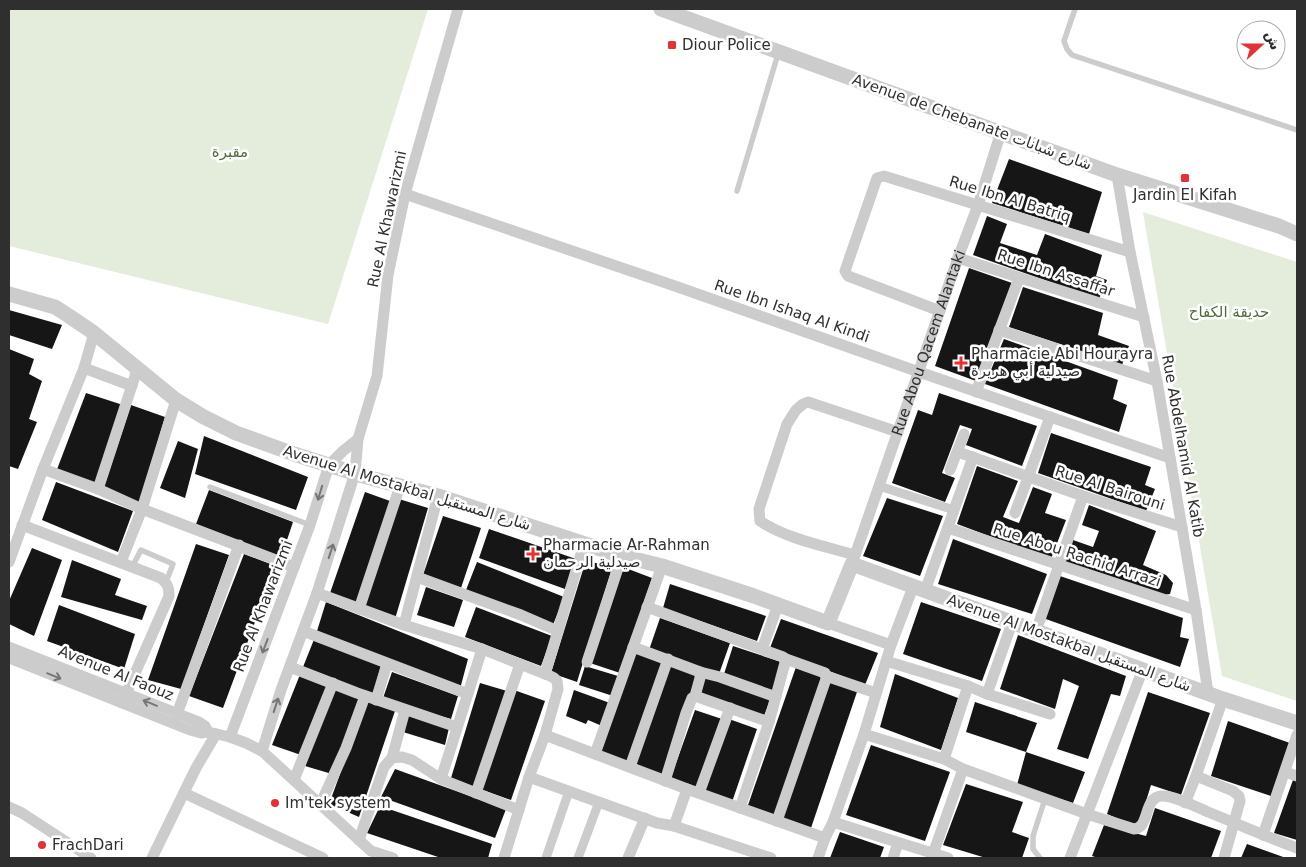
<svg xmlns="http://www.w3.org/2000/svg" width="1306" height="867" font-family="'DejaVu Sans','Noto Sans Arabic',sans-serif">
<rect width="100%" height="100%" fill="#fff"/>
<path fill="#e4ecdc" d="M9,9h419l-100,315 -319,-78z
M1143,212l154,50v439l-75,-25z"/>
<path fill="#161616" d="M1009,159l93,33 -13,42 -97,-31z
M987,216l20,8 -7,19 37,12 8,-21 57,21 -6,21 11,4 -8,19 -126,-44z
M969,268l43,15 -36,98 -41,-15z
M1023,287l80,26 -5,22 31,11 -7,19 -113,-38z
M9,310l53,15 -10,24 -43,-14z
M1004,339l114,41 -5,19 14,6 -8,27 -134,-48z
M9,349l25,10 -5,15 13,7 -13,38 8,3 -19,47 -9,-3z
M86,393l37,12 -26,81 -41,-14z
M939,393l98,33 -15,40 -56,-21 6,-16 -12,-4 -18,48 13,5 -10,24 -53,-19 26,-73 14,5z
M131,405l34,12 -26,87 -36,-14z
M1051,433l100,34 -6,18 10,4 -9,22 -108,-38z
M204,436l104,41 -12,33 -101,-36z
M178,441l20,8 -13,49 -25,-10z
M977,466l41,15 -15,36 16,6 14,-36 19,7 -7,19 21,7 -15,39 -94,-35z
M56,482l77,29 -15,41 -76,-32z
M209,490l84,32 -12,36 -85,-34z
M365,492l25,9 -32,104 -29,-9z
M887,498l56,18 -23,60 -57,-20z
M399,499l29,9 -33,111 -33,-11z
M1089,505l67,26 -13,34 23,10 7,8 -3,11 -14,2 -92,-33 9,-23 20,7 6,-16 -17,-6z
M443,516l38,12 -20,60 -38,-13z
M489,529l87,30 -11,30 -86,-31z
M953,539l94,35 -15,40 -94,-30z
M196,544l33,11 -48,134 -33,-9z
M32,548l30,12 -28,76 -25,-12v-23z
M244,554l32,12 -53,142 -34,-12z
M72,560l49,19 -6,16 32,11 -5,14 -81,-23z
M586,560l26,8 -35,114 -26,-9z
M477,562l87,35 -11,28 -87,-35z
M623,567l29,11 -32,95 -30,-10z
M1060,576l123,42 -3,19 9,2 -9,28 -137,-49z
M670,584l96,32 -9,25 -94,-33z
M426,587l37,13 -9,27 -37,-12z
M326,602l142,57 -8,30 -143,-58z
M921,602l80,27 -19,52 -79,-27z
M59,605l76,29 -11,35 -77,-28z
M476,607l76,29 -11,30 -76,-29z
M660,618l70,25 -11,31 -70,-24z
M781,619l97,34 -13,32 -95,-37z
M1018,635l108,41 -6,20 -9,-2 -23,65 -31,-10 22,-63 -16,-7 -8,30 -55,-20z
M315,637l66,28 -8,31 -70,-29z
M733,646l51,17 -10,28 -50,-17z
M635,653l28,10 -34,99 -28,-10z
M668,664l29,10 -34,103 -29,-9z
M585,666l33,10 -5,20 -34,-11z
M796,667l28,10 -48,141 -29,-10z
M301,672l29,12 -29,71 -29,-10z
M392,672l66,24 -7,23 -69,-18z
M706,674l65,23 -7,19 -65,-22z
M895,674l63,24 -17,52 -61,-23z
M829,679l29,10 -47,139 -29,-10z
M480,683l27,8 -32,98 -24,-11z
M335,686l27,13 -30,75 -27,-8z
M514,690l31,11 -34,99 -31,-11z
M574,690l36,13 -8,23 -14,-6 -2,4 -20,-8z
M1148,692l62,21 -29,82 -30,-10 -13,42 -31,-13z
M367,701l28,10 -36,106 -30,-13z
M975,702l62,21 -11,29 -60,-20z
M695,710l27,9 -25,71 -27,-10z
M409,714l40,14 -4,17 -42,-13z
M729,719l28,10 -25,73 -27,-10z
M1228,721l62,22 -19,53 -60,-20z
M871,745l79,27 -25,69 -79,-26z
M1026,752l59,20 -12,31 -56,-18z
M395,769l111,40 -11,29 -114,-41z
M1293,780l4,1v59l-23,-7z
M966,784l57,18 -11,30 17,6 -7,20h-36l-43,-13z
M380,806l112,38 -4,14h-47l-74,-25z
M1155,808l66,23 -10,27h-113l-6,-2 12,-31 42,11z
M840,832l44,15 -4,11h-50z
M1247,844l39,14h-45z"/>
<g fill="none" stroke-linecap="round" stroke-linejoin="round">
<path stroke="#ccc" stroke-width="5.5" d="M1075,9l-11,32 3,8 5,6 225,75
M737,191l41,-137
M210,487l100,38
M132,567l9,-17 32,14 -7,18
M1040,858l-7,-9v-13l12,-37"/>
<path stroke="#ccc" stroke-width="9" d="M879,486l75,24
M546,858l23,-67
M578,858l21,-56"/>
<g stroke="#ccc" stroke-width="11">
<path d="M1117,175l13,77 27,129 39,229 12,83"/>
<path d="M405,194l267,91 247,87 251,86"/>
<path d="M958,258l186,59"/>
<path d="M940,311l-92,-35 -3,-5 32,-93 7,-2 246,76"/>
<path d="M999,330l158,51"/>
<path d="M84,368l48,18"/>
<path d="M976,392l43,-114"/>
<path d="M958,452l125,44 99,31"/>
<path d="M43,469l55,20 44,20 152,58"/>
<path d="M950,470l14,-36"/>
<path d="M98,489l39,-119"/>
<path d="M1015,513l35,-96"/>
<path d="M22,525l139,53c7,6 8,10 8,18l-47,107"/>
<path d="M948,528l248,82"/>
<path d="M855,555c-31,-9 -68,-16 -95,-34l-1,-12 28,-85 9,-14 7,-6 5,-2 90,30"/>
<path d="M9,562l34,-93 41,-101 10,-35"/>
<path d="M121,562l21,-53 34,-109"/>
<path id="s1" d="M852,564l106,-306 20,-53 23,-73"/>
<path d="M417,577l104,38 37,16"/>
<path d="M925,591l48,-134"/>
<path d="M317,593l87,32 78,24 68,27 4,2 3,3 1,8 -13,46 -16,42 -25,81"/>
<path d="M647,607l136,50 3,2 -17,63 -29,86"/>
<path d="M359,609l41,-123"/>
<path d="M828,623l63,22"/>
<path d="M404,625l34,-129"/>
<path d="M303,631l165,63"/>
<path d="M1036,631l47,-135"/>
<path d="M9,647l190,75 6,4 3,6"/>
<path d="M633,647l67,25v6l-5,18 -3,2 -6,15 -21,68"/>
<path d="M762,649l16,-44"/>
<path d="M9,658l181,72 11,3 7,-1 22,5 16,6 16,8 109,100 22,7"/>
<path d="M886,661l82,25 19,8 63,20"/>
<path d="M587,662l35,-106"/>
<path d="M290,667l67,26 100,34"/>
<path d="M700,672l20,5 56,20"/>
<path d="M545,674l39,-130"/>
<path d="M826,676l50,17"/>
<path d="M987,694l25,-71"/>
<path d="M695,696l74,26"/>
<path d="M376,700l11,-36"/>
<path d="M177,714l62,-169"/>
<path d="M864,734l80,25 19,10 124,45 47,15c16,-1 9,-31 27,-33 12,-1 36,11 47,16 30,12 59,25 89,36"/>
<path d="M545,735l142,54 138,49"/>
<path d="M230,737l80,-212 19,-60 14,-14 15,-12"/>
<path d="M262,751l19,-61 36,-97 38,-120 3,-34 19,-63 11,-101 17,-81 53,-185"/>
<path d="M595,754l67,-188"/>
<path d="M392,758l13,-48"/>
<path d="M944,759l24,-73"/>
<path d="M630,767l38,-108"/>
<path d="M1285,772l12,4"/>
<path d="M1196,776l37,15 6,5 1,5 -16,57"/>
<path d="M529,777l128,46 17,3 97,32"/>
<path d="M441,779l41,-130"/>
<path d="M294,780l39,-97"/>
<path d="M184,793l139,65"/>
<path d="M476,793l44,-129"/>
<path d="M699,793l31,-85"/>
<path d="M1185,803l11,-27 27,-77"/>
<path d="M320,805l26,-57 19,-52"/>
<path d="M9,807l13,6 69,45"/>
<path d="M777,821l49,-142 -1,-6 -39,-14"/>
<path d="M833,822l115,36"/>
<path d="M674,826l13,-37"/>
<path d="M1263,835l34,-100"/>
<path d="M359,840l25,-73 8,-9 10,-1 10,3 29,19 78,31"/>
<path d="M933,854l30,-85"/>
<path d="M152,858l44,-90 20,-34"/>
<path d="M628,858l17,-40"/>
<path d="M818,858l7,-20 8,-16 31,-88 27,-89 22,-58"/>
<path d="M893,858l5,-15"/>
<path d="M1070,858l73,-189"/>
</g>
<path stroke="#ccc" stroke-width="15" d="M661,9l456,166 162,51 18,8
M9,294l46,13 14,9 25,17 82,67 26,16 34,17 58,21 69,22 75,20 184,60 40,10 92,30 74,27 24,-59 371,135 74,24"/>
</g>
<defs><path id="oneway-shaft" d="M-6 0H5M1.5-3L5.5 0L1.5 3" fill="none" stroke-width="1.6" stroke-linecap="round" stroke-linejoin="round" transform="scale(1.25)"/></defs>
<g stroke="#767676">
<use href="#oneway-shaft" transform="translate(320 493) rotate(107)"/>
<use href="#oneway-shaft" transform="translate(331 551) rotate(-72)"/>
<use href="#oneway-shaft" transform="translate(265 646) rotate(111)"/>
<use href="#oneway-shaft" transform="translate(54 676) rotate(22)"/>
<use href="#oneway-shaft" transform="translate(150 703) rotate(-158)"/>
<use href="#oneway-shaft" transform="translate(276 705) rotate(-72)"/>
</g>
<g fill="#e63032" stroke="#fff" stroke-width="2">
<rect x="667" y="40" width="10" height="10" rx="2.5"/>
<rect x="1180" y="173" width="10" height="10" rx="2.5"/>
<path d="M958.5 355.5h5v5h5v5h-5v5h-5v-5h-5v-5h5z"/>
<path d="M530.5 546.5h5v5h5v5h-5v5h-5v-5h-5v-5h5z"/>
<circle cx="275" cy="803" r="5"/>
<circle cx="42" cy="845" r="5"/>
</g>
<g text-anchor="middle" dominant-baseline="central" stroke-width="5" stroke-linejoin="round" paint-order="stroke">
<g font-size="15" fill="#2f2f2f" stroke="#fff" text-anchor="start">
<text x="682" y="45">Diour Police</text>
<text x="1185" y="195" text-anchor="middle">Jardin El Kifah</text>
<text x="971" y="354">Pharmacie Abi Hourayra<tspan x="971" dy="17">صيدلية أبي هريرة</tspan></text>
<text x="543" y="545">Pharmacie Ar-Rahman<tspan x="543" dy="17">صيدلية الرحمان</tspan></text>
<text x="285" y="803">Im'tek system</text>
<text x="52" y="845">FrachDari</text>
</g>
<g font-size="15" fill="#2f2f2f" stroke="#fff">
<text transform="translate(972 122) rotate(20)">Avenue de Chebanate شارع شبانات</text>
<text transform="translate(1010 199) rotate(17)">Rue Ibn Al Batriq</text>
<text transform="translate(387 219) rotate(-78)">Rue Al Khawarizmi</text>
<text transform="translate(1056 273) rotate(18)">Rue Ibn Assaffar</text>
<text transform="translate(792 311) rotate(19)">Rue Ibn Ishaq Al Kindi</text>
<text stroke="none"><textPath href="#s1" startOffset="234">Rue Abou Qacem Alantaki</textPath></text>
<text transform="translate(1183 446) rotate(80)">Rue Abdelhamid Al Katib</text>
<text transform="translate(407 488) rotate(17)">Avenue Al Mostakbal شارع المستقبل</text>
<text transform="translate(1110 488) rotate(18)">Rue Al Bairouni</text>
<text transform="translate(1077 555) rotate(18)">Rue Abou Rachid Arrazi</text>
<text transform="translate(263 606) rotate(-69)">Rue Al Khawarizmi</text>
<text transform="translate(1069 643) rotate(20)">Avenue Al Mostakbal شارع المستقبل</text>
<text transform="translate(116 673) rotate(22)">Avenue Al Faouz</text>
</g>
<g font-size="15" fill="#4e6b3c" stroke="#fff">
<text x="230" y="152">مقبرة</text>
<text x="1229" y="312">حديقة الكفاح</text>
</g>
</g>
<rect width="1306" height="867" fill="none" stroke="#2f2f2f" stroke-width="20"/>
<g transform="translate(1261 45) rotate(69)"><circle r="24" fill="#ffffff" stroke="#acacac"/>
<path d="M0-4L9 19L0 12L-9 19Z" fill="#e63032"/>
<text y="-8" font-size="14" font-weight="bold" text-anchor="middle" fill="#2f2f2f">ش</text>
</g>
</svg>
